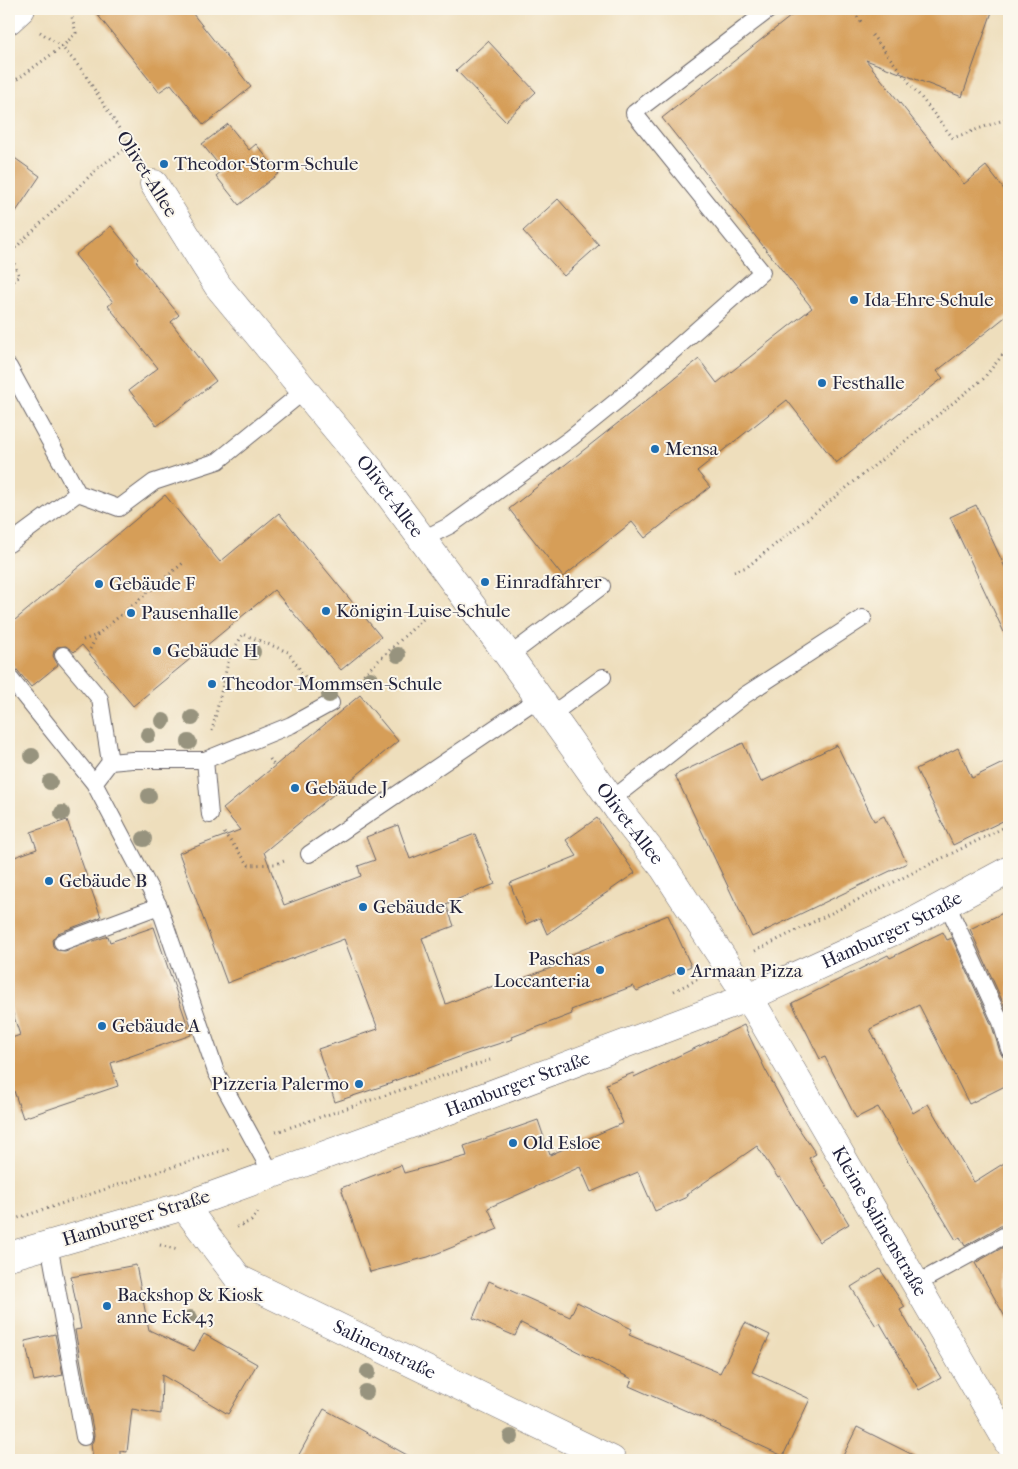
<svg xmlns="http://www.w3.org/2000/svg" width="1018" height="1469" font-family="'IM FELL French Canon',serif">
<rect width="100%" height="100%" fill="#fbf7ec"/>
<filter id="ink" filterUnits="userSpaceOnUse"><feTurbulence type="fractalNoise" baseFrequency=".02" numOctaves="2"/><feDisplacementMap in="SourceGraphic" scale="10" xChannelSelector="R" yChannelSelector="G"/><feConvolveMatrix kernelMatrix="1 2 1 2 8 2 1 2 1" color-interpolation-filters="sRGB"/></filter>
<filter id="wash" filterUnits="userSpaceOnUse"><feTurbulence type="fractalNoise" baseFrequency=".0096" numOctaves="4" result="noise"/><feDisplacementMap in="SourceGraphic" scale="20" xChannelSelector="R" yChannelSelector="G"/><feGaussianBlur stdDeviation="1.12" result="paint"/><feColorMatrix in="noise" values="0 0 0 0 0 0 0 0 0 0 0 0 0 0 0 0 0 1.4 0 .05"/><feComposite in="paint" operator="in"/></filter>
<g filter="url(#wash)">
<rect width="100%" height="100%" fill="#eedebc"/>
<g id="blocks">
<path fill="#d69e58" d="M93,9h96l62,78 -47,38 -33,-41 -12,8z
M800,9h193l-31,88 -96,-37 98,124 22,-18 23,30v118l-72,57 6,7 -107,85 -49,-63 -90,71 13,16 -65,51 -13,-16 -69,55 -54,-68 190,-150 18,24 95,-75 -150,-190z
M488,41l48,51 -31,29 -49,-51z
M228,124l21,26 7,-6 23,29 -40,32 -23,-29 7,-6 -21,-26z
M9,154l31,22 -31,46z
M558,199l41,46 -35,31 -41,-45z
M111,226l27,33 -2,2 43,54 -8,7 45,59 -59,45 -28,-36 29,-22 -50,-62 5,-4 -38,-47z
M165,495l55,67 59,-49 102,124 -40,33 -67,-80 -141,116 -51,-61 -8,7 -8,-6 -9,1 -3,4 -1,5 5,9 -27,22 -22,-27v-35z
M976,505l33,71v67l-59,-126z
M360,695l38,46 -134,111 20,53 77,-29 -3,-10 17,-6 -9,-23 32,-12 12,34 65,-25 20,50 -49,20 8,22 -32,12 24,66 42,-17v1l5,-2 1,3 65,-24 -2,-5 111,-45 23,51 -54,25 -4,-5 -62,24 1,4 -60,23 1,2 -46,15 -76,28 1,1 -57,19 -17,-53 60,-20 -34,-90 -117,44 -48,-130 61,-23 -17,-21z
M743,743l18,39 76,-37 37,76 10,-5 23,47 -155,74 -77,-162z
M958,748l14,30 37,-18v58l-56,27 -37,-76z
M597,818l38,55 -88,61 -7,-16 -14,6 -16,-41 67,-27 -11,-16z
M67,820l34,97 -43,16 -6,7 1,6 3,4 9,1 43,-15 2,6 44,-15 37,108 -80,28 7,23 -95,32 -9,-27 -5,2v-54l11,-4 -11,-33v-143l28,-10 -6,-17z
M1009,910v106l-39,-87z
M943,932l4,8 5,-2 40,88 8,26 3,5 6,2v25l-40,20 -50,-99 -49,24 43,84 15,-9 46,78 35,-22v63l-5,1 -39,22 -5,-9 -4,3 -38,-63 -40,-70 -22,11 -31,-61 -5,2 -28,-56 96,-48 2,3z
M744,1025l21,44 28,51 23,34 -7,4 40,66 -30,18 -39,-65 -2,1 -21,-32 -71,49 1,2 -32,14 -17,-39 -47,20 -11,-25 -92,41 10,21 -70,28 -58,15 -29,-84 60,-23 3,8 63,-17 -3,-10 74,-26 12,35 73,-32 -17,-39 27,-11 1,4z
M1009,1244v80l-34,-61z
M136,1265l13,65 45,21 10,-17 53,30 -29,50 -66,-39 -1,39 -29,-5 -5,43 -7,-1v9h-27l-2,-16 2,-3 1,-6 -19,-105 6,-1 -10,-52z
M880,1269l25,38 -5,3 41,68 -22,12 -39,-67 -4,3 -25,-39z
M489,1281l81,36 7,-15 55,27 -3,6 91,38 25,-50 25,12 -18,37 58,27 -27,57 -63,-29 1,-1 -92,-40 3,-7 -111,-56 -6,13 -42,-18z
M55,1334l8,41 -29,6 -9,-40z
M324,1409l92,51h-120z
M857,1427l66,33h-82z"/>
</g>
</g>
<g filter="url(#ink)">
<use href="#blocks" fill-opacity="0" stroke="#696468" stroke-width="1"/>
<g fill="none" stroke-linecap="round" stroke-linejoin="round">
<g stroke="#696468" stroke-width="18">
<path id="lane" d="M9,367l69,126
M421,540l30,-15 120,-87 48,-39 143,-127 -128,-159 136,-104
M9,544l69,-51 41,15 35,-26 64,-21 86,-70
M63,655l37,44 10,63
M509,656l93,-70
M9,677l85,106 65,123 57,166 56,102
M551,715l52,-38
M205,760l5,55
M94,783l16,-21 22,-2h73l86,-35 40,-22
M611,800l134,-105 118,-77
M309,854l230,-156
M947,904l54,118 8,27
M62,942l97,-36
M49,1244l35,193
M916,1284l93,-51"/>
</g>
<g stroke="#696468" stroke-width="29">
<g id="street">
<path id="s1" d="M154,184l64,102 155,187 136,183 108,152 47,60 93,143 252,433"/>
<path id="s2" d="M184,1206l268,-97 297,-112 160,-73 100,-54"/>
</g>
</g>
<g stroke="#696468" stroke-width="29">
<g id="secondary">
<path id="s3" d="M9,1256l175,-50 55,73 373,181"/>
</g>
</g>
<g stroke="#696468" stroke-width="29">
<path id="primary" d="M9,20l12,-11"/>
</g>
<path stroke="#696468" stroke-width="3" stroke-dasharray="1 4" stroke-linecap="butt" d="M851,9l11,14
M40,32l22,15 20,23 57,90
M872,35l81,103 56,-20
M9,85l53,-38 14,-14 -6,-24
M9,284l10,-8 -9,-23 89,-86 31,-21
M734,571l13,-4 236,-188 26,-32
M83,640l14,-5 86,-72
M90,649l7,-14
M349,688l87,-81
M212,731l17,-73 14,-24 45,18 24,35
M270,759l5,8
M224,833l25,32 27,-1 11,-4
M755,951l254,-126
M674,991l26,-13
M276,1132l214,-72
M9,1221l221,-73
M237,1227l14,-6 7,-9
M160,1245l18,5"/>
<use href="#lane" stroke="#fff" stroke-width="16"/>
<use href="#street" stroke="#fff" stroke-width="28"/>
<use href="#secondary" stroke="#fff" stroke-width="28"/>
<use href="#primary" stroke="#fff" stroke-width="28"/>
</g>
<g fill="#97937e">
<circle cx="253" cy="652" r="8"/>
<circle cx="398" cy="655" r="8"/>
<circle cx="370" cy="679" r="8"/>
<circle cx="329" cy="695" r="8"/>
<circle cx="192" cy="718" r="8"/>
<circle cx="163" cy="721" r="8"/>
<circle cx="148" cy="735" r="8"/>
<circle cx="189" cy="742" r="8"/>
<circle cx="32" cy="756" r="8"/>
<circle cx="50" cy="782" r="8"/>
<circle cx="149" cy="796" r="8"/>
<circle cx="62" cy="813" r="8"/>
<circle cx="144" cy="839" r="8"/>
<circle cx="190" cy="1318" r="8"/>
<circle cx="368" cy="1372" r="8"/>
<circle cx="366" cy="1392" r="8"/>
<circle cx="511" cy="1437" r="8"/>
</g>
</g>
<g fill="#1f6fb2" stroke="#fbf7ec" stroke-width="2">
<circle cx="164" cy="164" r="5"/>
<circle cx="854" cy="300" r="5"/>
<circle cx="822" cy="383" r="5"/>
<circle cx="655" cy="449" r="5"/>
<circle cx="485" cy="582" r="5"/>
<circle cx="99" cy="584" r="5"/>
<circle cx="326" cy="611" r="5"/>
<circle cx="131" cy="613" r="5"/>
<circle cx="157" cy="651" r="5"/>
<circle cx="212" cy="684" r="5"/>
<circle cx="295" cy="788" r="5"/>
<circle cx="49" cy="881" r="5"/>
<circle cx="363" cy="907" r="5"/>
<circle cx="600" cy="970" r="5"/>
<circle cx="681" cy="971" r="5"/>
<circle cx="102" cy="1026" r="5"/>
<circle cx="359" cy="1084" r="5"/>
<circle cx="513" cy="1143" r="5"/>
<circle cx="107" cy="1306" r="5"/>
</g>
<g text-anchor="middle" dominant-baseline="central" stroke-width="4" stroke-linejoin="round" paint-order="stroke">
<g font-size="19" fill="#22223b" stroke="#fbf7ec" text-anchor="start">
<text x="174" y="164">Theodor-Storm-Schule</text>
<text x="864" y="300">Ida-Ehre-Schule</text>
<text x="832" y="383">Festhalle</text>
<text x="665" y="449">Mensa</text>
<text x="495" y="582">Einradfahrer</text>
<text x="109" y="584">Gebäude F</text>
<text x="336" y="611">Königin-Luise-Schule</text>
<text x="141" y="613">Pausenhalle</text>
<text x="167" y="651">Gebäude H</text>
<text x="222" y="684">Theodor-Mommsen-Schule</text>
<text x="305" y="788">Gebäude J</text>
<text x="59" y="881">Gebäude B</text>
<text x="373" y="907">Gebäude K</text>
<text x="590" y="959" text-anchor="end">Paschas<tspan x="590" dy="22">Loccanteria</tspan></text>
<text x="691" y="971">Armaan Pizza</text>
<text x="112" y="1026">Gebäude A</text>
<text x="349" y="1084" text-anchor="end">Pizzeria Palermo</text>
<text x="523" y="1143">Old Esloe</text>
<text x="117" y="1295">Backshop &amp; Kiosk<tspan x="117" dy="22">anne Eck 43</tspan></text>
</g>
<g font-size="19" fill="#22223b" stroke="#fbf7ec">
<text transform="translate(147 174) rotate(58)">Olivet-Allee</text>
<text stroke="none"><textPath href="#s1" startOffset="392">Olivet-Allee</textPath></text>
<text stroke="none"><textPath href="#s1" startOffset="798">Olivet-Allee</textPath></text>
<text stroke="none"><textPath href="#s2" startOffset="760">Hamburger Straße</textPath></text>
<text stroke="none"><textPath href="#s2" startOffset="355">Hamburger Straße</textPath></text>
<text transform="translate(136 1218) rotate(-17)">Hamburger Straße</text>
<text stroke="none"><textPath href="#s1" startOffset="1268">Kleine Salinenstraße</textPath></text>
<text stroke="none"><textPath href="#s3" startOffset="435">Salinenstraße</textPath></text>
</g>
</g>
<rect width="1018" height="1469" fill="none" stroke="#fbf7ec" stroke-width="30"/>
</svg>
